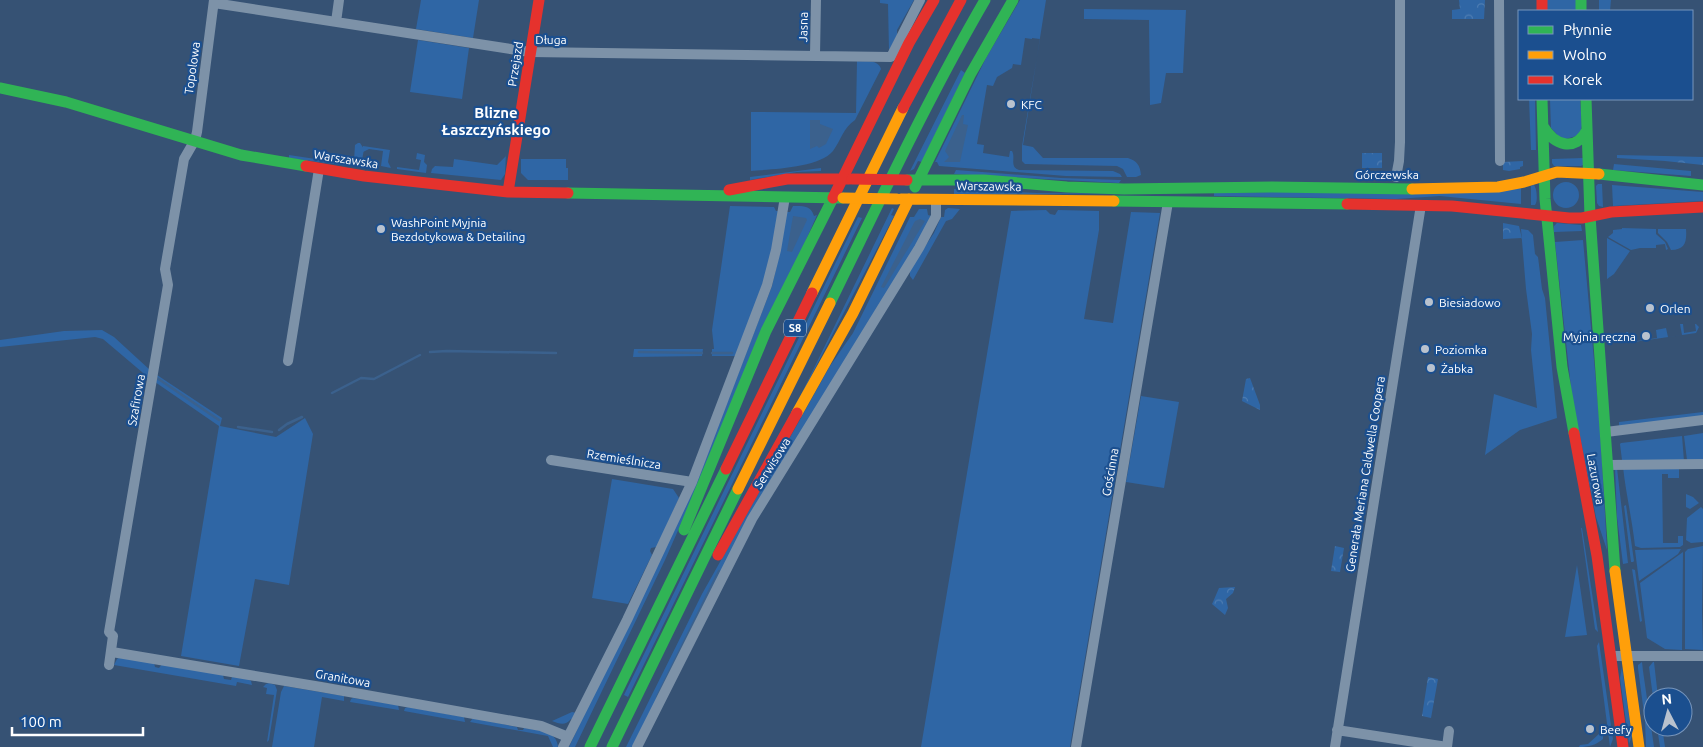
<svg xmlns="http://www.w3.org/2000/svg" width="1703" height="747" font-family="Ubuntu,sans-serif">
<defs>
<pattern id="forest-crowns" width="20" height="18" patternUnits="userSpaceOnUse" patternTransform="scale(1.25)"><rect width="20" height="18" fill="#2f66a5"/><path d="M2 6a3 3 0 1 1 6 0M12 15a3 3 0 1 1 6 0" fill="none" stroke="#4e7db2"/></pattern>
</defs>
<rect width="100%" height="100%" fill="#365274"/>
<path fill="#2f66a5" d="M421,0h58l-6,38 -57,-9z
M880,0h34l-17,30v5l-8,16 -1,-47 -8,-1z
M1020,0h26l-23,145 10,2 10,11h85c9,3 12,7 13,17l-5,2h-9l-4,-8 -6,-3 -92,-2 -3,-3v-15l18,-107 -8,-1v1l-7,-1 -4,27 -8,-1 -1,4 -15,9 -4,9 -6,-1 -10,59 7,1 -1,8 26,4 1,-6h2c4,7 -3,15 7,19l94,1 7,3 2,3 -56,-1 -127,-10 -2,-4h-2l51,-104z
M1547,0h29v11h-29z
M1599,0h12l-1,11h-11z
M1084,9l102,1 -3,63h-17l-5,30 -11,2 -1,-85 -65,-1z
M418,40l51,8 -7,51 -52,-7z
M857,61c9,1 21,-2 24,8l-26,51c-12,8 -14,20 -22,31 -14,17 -61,18 -82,20v-59l105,1z
M961,70l4,3 -43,89 -4,-1 -4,8 -4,2z
M1529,99h6l1,51h-5z
M1550,99h30l2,26 -2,10 -18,5 -11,-12z
M363,146l27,4 -2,12 3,6 -10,-2 2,-15 -14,-2 -6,3z
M417,153l8,2 -1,7 3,3 -1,8 -29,-4v-2l22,3 2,-10 -5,-1z
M506,153l-1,21 -4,6 -70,-7 1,-4 3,-3 18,1 1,-8 43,6 9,-9z
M289,155l60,9 -1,2 -59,-8z
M1617,155l48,1v5l-48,-3z
M1583,158v7l-2,1h-27l-2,-3v-4z
M521,159h45v9h2v12h-40l-7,-7z
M1614,164l77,7v5l-78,-6z
M821,168v3l-24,1 -47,8v-3z
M956,170l105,8 60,2 -2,3 -165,-9z
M1553 195a13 13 0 1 1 26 0a13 13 0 1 1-26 0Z
M1598,184h4l1,23 -4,-1 -2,-3 -1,-17z
M1534,185c3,4 4,16 1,20h-4v-19z
M1612,185l91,7v9l-90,5z
M1521,188v16l-81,-8 -44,3 -182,-3v-3z
M954,189l83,4 94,1h-177z
M730,206l44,1 2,4h3l-9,53 -34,92h-24v-7h2l-2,-19z
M793,206c9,0 18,-1 21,10l3,-1 -152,345 -90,187h-6l137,-290 66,-171 4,-17 10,-57h4z
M892,208l2,1 -3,6 3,1 -96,185z
M948,208l12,1 -8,10 -6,2 -33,59 -3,-4v-7l24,-36 7,-16h3l1,-7z
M919,209h8l1,6 3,1 -3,9 -119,196 -175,326h-8l76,-153 128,-228 23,-33 57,-116h4z
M1046,210l4,4 5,1 3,-5 41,1v19l-15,89 29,4 18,-111 29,1 -90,534h-149l90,-536z
M858,217l4,1 -234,479 -4,-2z
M1557,223l24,2 1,6 -28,1v-6z
M1622,228l34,1v5l9,8 3,7 -2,1 -1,-6 -9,1v3h-16l-9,2 -23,-13 5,-4v-3l9,-1z
M1521,229l7,1 5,5 2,19 3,3 4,32 3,9 12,120 -37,12 -35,25 9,-61 43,14 -6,-58 1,-16 -6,-45z
M1658,229h28c1,13 -1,21 -15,21l-4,-8 -9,-9z
M1607,238l23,13 -16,23 -7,5z
M1583,240l17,186 7,124 -11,-33 -24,-120 -17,-155z
M1680,324h3l1,9 12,-2 -1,-7h1l3,3 -3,6 -69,10 -1,-11h2l2,10 27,-4 -1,-8 10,-2 2,9 14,-2z
M102,330l12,7 36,33 -1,8 -46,-39 -8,-2 -95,10v-7l64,-9z
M634,349h69l-1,7 -69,1z
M157,375l65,43 -2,8 56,11 29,-19 8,16 -24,151 -34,-6 -16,87 -58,-10 38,-230 -64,-44z
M1141,396l38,6 -15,86 -38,-6z
M1703,412v5l-84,9v-4z
M1703,433v29l-16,-2 -3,-24z
M1682,436l2,25 -62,-1 -2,-16 1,-1z
M1623,467h56v11h-11v-4h-6l1,69h15v-7h5v9l-3,2 -39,1 -6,-2c-3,-27 -9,-52 -12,-79z
M1615,468h2l11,95 -5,1 -6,-47z
M612,479l61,10 6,9 -21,47 -2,2 -5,1 -1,3 2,4 -24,49 -36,-6z
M1686,494l7,3 6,6 -9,6 -4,-2z
M1626,505l8,56 -1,1h-2l-7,-56z
M1701,507l2,2v33l-12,1 -5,-3 1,-22z
M1581,528h1l16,104 -3,-3z
M1703,546l-1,66 1,38 -18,-1v-97l3,-3z
M1681,549l-3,5 -39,27 -4,-31z
M1683,552l-1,98 -17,-1 -18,-11 -7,-55z
M1577,565l10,70 -22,2z
M1632,569l3,1 7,51 -2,1z
M1599,642l14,97 -3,8 -13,-101z
M120,657l34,6 1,4 4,1 3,-4 61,11 1,4 7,1 1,-3 16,2 3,2 1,4 -15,-3 -1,4 -122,-21 3,-6z
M1642,662l1,9 11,76h-8l-1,-26 -7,-53v-3z
M1653,662h1l4,35h-5l-4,-30z
M1622,667l10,69 -3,8 -9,-66z
M269,683l6,2 2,5 -8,50 -2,2 7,-47 -8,-1 1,-6 -4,-1 3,-3z
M284,686l60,10v5l-22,-4 -8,50h-42l9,-55z
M353,698l45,7 1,5 -49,-8 1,-3z
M408,707l56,10 1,5 -61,-11 1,-3z
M572,712l5,1 -3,7 -3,-1c-6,7 -11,5 -19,2z
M473,718l44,9 1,3h5l1,-2c13,2 33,2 34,19h-5l-5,-11 -78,-14z
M1657,727h5l3,20h-5z
M1600,733h3v6c-7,6 -14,8 -24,8l1,-2 8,-1z"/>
<path fill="url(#forest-crowns)" d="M1459,0h26l-1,19h-32v-9l8,-1z
M358,143h2l4,6 -2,11 -6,3 -2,-1 1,-17z
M1362,153h20v15h-20z
M1665,156l38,1v8l-38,-4z
M1523,161v5l-3,1v2l-11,2 -6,-1v-8z
M1503,223l16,3 3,13 -1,-1 -18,1z
M1250,378l10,27v5l-18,-9 4,-22z
M1335,546l9,2 -4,24 -9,-1z
M1235,587l-2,6 -7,6 2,9 -3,7 -13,-11 1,-2 6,-14z
M1428,677l10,2 -7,39 -9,-2z"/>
<path fill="#3b618d" d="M962,115h2l-1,9 5,1 -8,37h-16l5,-5 -4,-6z
M810,120h10v4l13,5 -7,15 -7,4 -2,-2 -7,3z
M793,216l13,2 1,2 -15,32 -5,-1z
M920,219l5,2 -41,67 -3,-1 34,-66z"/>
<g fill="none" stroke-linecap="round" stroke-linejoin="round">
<path stroke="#3b618d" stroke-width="2.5" d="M430,352l17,-1 109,2
M639,352l63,1
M712,353h20
M157,378l62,42
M332,393l29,-15 13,1 46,-24
M238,427l34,5
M279,430l8,-6 15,-7
M657,697l62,-126"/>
<path stroke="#7d92a8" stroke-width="10" d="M1499,0l1,161
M214,3l316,49 361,5 29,-57
M336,22l3,-22
M815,55l1,-55
M1396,177l3,-16 1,-19v-142
M288,361l31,-192
M1606,432l97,-12
M551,460l141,22
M1608,465l95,-1
M112,652l209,35 220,39 27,11
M1611,656h92
M109,665l4,-29 -4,-4 59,-347 -3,-16 19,-110 11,-19 2,-8 17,-132
M1337,730l110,17
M563,747l64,-127 65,-138 75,-197 9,-35 9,-53
M637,747l115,-228 167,-271 17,-32v-17
M1076,747l92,-545
M1335,747l86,-542
M1447,747l2,-16"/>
<path stroke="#30b455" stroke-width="11" d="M1581,0v11
M0,88l66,14 175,53 65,11
M1542,99l3,100 17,168 12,66
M1586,99l4,117 25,355
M1543,126c11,19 32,27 44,4
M1599,174l104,11
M907,180h77l83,7 57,2 148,-2 140,2
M915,187l55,-112 43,-75
M568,193l274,5
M1114,201l233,3
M830,303c50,-102 98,-205 155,-303
M684,530l82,-199 67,-133
M590,747l136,-278
M612,747l126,-258"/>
<path stroke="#ff9f0a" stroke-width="11" d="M1412,189l86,-2 26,-5 33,-10 42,2
M901,199l213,2
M812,293l91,-185
M797,413l56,-100 56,-114
M738,489l92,-186
M1615,571l24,176"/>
<path stroke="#e5322d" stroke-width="11" d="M1542,0v11
M903,108l58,-108
M306,166l58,10 144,16 60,1
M729,190l58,-11h62
M508,192l31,-192
M833,198l76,-155 25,-43
M1347,204l105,2 117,12h13l29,-6 92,-5
M1574,433l23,123 26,191
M726,469l86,-176
M718,555l79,-142"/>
<path stroke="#ff9f0a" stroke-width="11" d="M843,198l54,1"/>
<path stroke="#e5322d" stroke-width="11" d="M852,179l55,1"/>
</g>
<g fill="#b9c2ce" stroke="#1b4f8f" stroke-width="2">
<circle cx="1011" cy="104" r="5"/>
<circle cx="381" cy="229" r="5"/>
<circle cx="1429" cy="302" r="5"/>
<circle cx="1650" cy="308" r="5"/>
<circle cx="1646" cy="336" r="5"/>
<circle cx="1425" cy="349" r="5"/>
<circle cx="1431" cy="368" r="5"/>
<circle cx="1590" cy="729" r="5"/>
</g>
<g text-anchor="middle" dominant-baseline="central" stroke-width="4.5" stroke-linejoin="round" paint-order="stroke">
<rect fill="#1b4f8f" stroke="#bbcadd" stroke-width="1" x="784" y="319.5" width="22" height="17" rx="4"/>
<g font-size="11" font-weight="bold" fill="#fff">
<text x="795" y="328">S8</text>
</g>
<g font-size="12" fill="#fff" stroke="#1b4f8f">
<text transform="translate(803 27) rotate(-89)">Jasna</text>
<text x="551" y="39">Długa</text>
<text transform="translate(515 64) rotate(-81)">Przejazd</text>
<text transform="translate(192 68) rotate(-82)">Topolowa</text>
<text transform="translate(346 159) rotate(9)">Warszawska</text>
<text x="1387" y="174">Górczewska</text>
<text transform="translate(989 186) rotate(1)">Warszawska</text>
<text transform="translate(136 400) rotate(-80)">Szafirowa</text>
<text transform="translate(624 459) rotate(9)">Rzemieślnicza</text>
<text transform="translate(772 463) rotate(-58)">Serwisowa</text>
<text transform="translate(1110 472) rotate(-80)">Gościnna</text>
<text transform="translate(1365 474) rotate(-81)">Generała Meriana Caldwella Coopera</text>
<text transform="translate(1596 479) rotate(79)">Lazurowa</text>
<text transform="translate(343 678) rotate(10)">Granitowa</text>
</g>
<g font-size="12" fill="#fff" stroke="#1b4f8f" text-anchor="start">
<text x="1021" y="104">KFC</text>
<text x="391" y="222">WashPoint Myjnia<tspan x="391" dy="14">Bezdotykowa &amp; Detailing</tspan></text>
<text x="1439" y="302">Biesiadowo</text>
<text x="1660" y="308">Orlen</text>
<text x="1636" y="336" text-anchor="end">Myjnia ręczna</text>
<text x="1435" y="349">Poziomka</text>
<text x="1441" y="368">Żabka</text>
<text x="1600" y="729">Beefy</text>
</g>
<g font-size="15" font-weight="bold" fill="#fff" stroke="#1b4f8f">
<text x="496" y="112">Blizne<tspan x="496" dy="17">Łaszczyńskiego</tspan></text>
</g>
</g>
<rect x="1518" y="10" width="175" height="90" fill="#1b4f8f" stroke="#7695bc"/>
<rect x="1528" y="26" width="25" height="8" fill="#30b455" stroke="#7695bc"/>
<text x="1563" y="35" font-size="15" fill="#ffffff">Płynnie</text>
<rect x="1528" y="51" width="25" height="8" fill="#ff9f0a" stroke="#7695bc"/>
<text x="1563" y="60" font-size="15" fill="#ffffff">Wolno</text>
<rect x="1528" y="76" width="25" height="8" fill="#e5322d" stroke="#7695bc"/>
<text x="1563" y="85" font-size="15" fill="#ffffff">Korek</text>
<g transform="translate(1668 712) rotate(354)"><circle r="24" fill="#1b4f8f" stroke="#7695bc"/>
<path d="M0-4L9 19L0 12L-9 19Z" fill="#b9c2ce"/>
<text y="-8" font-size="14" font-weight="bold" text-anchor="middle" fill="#ffffff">N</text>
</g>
<path d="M12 727v8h131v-8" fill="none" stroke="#ffffff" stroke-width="2.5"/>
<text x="20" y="727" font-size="15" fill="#ffffff" stroke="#1b4f8f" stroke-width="4" paint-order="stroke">100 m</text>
</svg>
